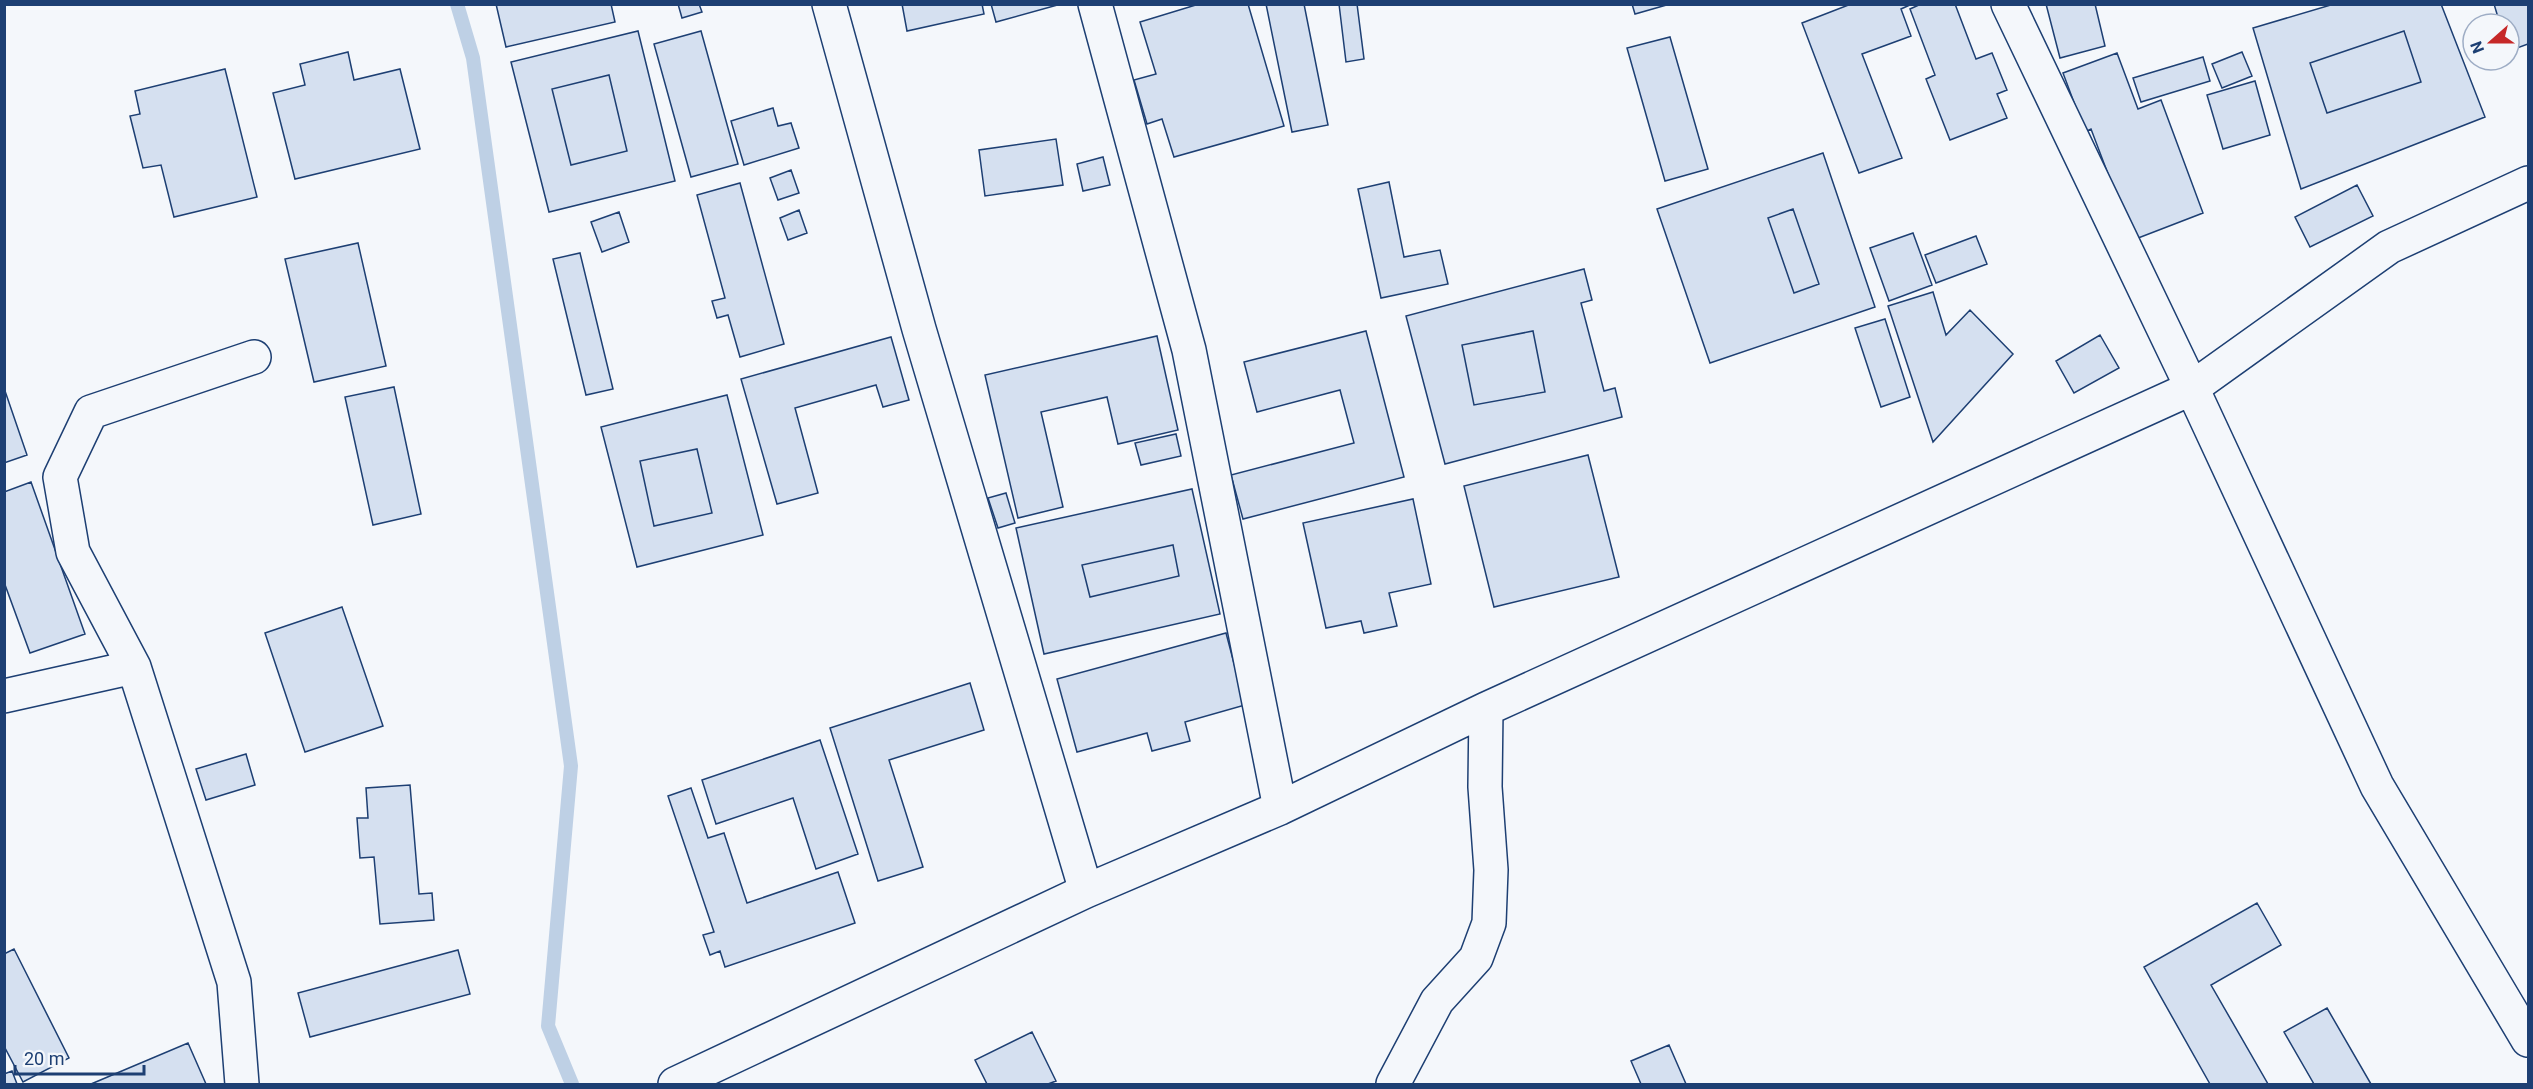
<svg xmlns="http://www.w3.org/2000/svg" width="2533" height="1089" font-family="Roboto,sans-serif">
<rect width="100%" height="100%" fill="#f4f7fb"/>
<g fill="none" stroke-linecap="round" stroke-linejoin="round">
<path stroke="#bed0e5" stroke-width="14" d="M457,4l16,54 98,708 -23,260 24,58"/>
</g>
<path fill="#d5e0f0" stroke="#1d3f73" stroke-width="1.5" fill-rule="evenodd" d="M496,4h115l4,18 -109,25z
M678,4h21l3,8 -20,6z
M902,4h80l2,10 -77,17z
M991,4h70l-65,18z
M1199,4h49l36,122 -110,31 -12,-38 -15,5 -13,-44 22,-6 -16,-52z
M1266,4h38l24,121 -36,7z
M1339,4h18l7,55 -18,3z
M1632,4h38l-35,10z
M1851,4h61l-11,5 10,27 -49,18 40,104 -43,15 -57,-150z
M1921,4h34l21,55 16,-6 15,37 -10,4 10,24 -57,22 -24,-61 9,-4 -25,-66z
M2046,4h49l10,42 -45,12z
M2334,4h107l44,113 -184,72 -48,-161zM2404,31l17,51 -94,31 -17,-50z
M2494,4h34v40l-19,7v-27h-9z
M638,31l37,150 -126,31 -38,-150zM609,75l18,76 -56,14 -19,-76z
M701,31l37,133 -47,13 -37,-133z
M2404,31l17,51 -94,31 -17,-50z
M1670,37l38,132 -43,12 -38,-133z
M348,52l6,28 46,-11 20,80 -125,30 -22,-86 32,-8 -5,-21z
M2242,52l10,24 -30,12 -10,-24z
M2117,53l21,56 23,-9 42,113 -70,27 -42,-111 -6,3 -22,-59z
M2203,57l7,24 -69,21 -8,-24z
M225,69l32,128 -83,20 -13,-52 -18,3 -13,-52 10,-2 -5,-23z
M609,75l18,76 -56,14 -19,-76z
M2255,81l15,54 -47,14 -16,-54z
M773,108l5,18 13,-3 8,25 -55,17 -13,-44z
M1056,139l7,46 -78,11 -6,-46z
M1823,153l52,154 -165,56 -53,-154zM1793,209l26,75 -25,9 -26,-75z
M1103,157l7,28 -27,6 -6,-27z
M791,170l8,23 -21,7 -8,-22z
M1389,182l15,75 36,-7 8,34 -67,14 -23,-109z
M740,183l44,161 -44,13 -12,-42 -11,3 -5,-17 13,-3 -28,-103z
M2357,185l16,31 -63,31 -15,-30z
M1793,209l26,75 -25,9 -26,-75z
M799,210l8,23 -19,7 -8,-22z
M619,212l10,30 -27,10 -11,-30z
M1913,233l19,52 -43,16 -19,-53z
M1976,236l11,28 -51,19 -11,-28z
M358,243l28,123 -72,16 -29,-123z
M580,253l33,136 -27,6 -33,-136z
M1584,269l8,31 -11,3 23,88 11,-3 7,29 -177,47 -39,-148zM1533,331l12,61 -71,13 -12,-60z
M1933,292l13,43 24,-25 43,44 -80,88 -45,-136z
M1885,319l25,78 -29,10 -26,-79z
M1366,331l38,146 -161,42 -12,-44 123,-32 -14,-53 -83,22 -13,-50z
M1533,331l12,61 -71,13 -12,-60z
M2100,335l19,33 -45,25 -18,-32z
M1157,336l21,94 -60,14 -11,-47 -66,15 22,95 -45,11 -33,-143z
M891,337l18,63 -26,7 -7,-22 -81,23 23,85 -41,11 -36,-125z
M394,387l27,127 -48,11 -28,-128z
M4,388l23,67 -23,8z
M727,395l36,140 -126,32 -36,-140zM697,449l15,64 -58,13 -14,-65z
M1176,434l5,22 -40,9 -6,-22z
M697,449l15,64 -58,13 -14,-65z
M1588,455l31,122 -125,30 -30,-121z
M31,482l54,152 -55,19 -26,-71v-90z
M1192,489l28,125 -176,40 -28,-126zM1173,545l6,31 -89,21 -8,-32z
M1006,493l9,30 -17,5 -10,-30z
M1413,499l18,85 -42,9 8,33 -33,7 -3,-12 -35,7 -23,-105z
M1173,545l6,31 -89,21 -8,-32z
M342,607l41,119 -78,26 -40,-119z
M1226,633l19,72 -60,17 5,19 -38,10 -5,-18 -70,19 -20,-73z
M970,683l14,47 -95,30 34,107 -45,14 -48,-153z
M820,740l38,114 -42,15 -23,-71 -77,26 -14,-44z
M246,754l9,31 -49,15 -10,-31z
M410,785l9,109 13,-1 2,27 -54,4 -6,-67 -14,1 -3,-40h11l-2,-30z
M691,788l17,50 16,-5 23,70 91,-31 17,51 -130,44 -5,-16 -10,4 -7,-20 11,-3 -46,-136z
M2257,903l24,42 -70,40 57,99h-58l-66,-117z
M14,949l55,109 -46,24 -19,-36v-92z
M458,950l12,44 -160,43 -12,-44z
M2327,1008l44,76h-57l-30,-52z
M1032,1032l24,49 -8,3h-61l-12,-24z
M188,1043l18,41h-115z
M1669,1045l17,39h-45l-10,-23z
M12,1071l5,13h-13v-10z"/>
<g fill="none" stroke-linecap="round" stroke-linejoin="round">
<g stroke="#1d3f73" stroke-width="36">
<path id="street" d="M829,4l90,325 167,562
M1095,4l94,346 91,458
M2008,4l184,384 185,398 151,254
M4,696l130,-29
M242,1084l-8,-102 -100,-315 -61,-115 -13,-75 31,-65 163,-55
M675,1084l411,-193 194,-83 206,-99 706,-321 197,-141 139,-64
M1393,1084l44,-83 39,-43 13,-35 2,-53 -6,-83 1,-78"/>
</g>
<use href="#street" stroke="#f4f7fb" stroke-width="33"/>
</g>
<rect width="2533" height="1089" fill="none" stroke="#1d3f73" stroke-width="12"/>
<g transform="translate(2491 42) rotate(249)"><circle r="28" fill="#f4f7fb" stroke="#9eadc5" stroke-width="1.5"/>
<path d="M0-4.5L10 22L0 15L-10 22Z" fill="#c62828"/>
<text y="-9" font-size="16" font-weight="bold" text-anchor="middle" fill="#1d3f73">N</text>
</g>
<path d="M15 1065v9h129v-9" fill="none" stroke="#1d3f73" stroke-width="3"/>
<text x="24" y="1065" font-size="18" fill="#1d3f73" stroke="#f4f7fb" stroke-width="4.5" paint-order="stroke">20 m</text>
</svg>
